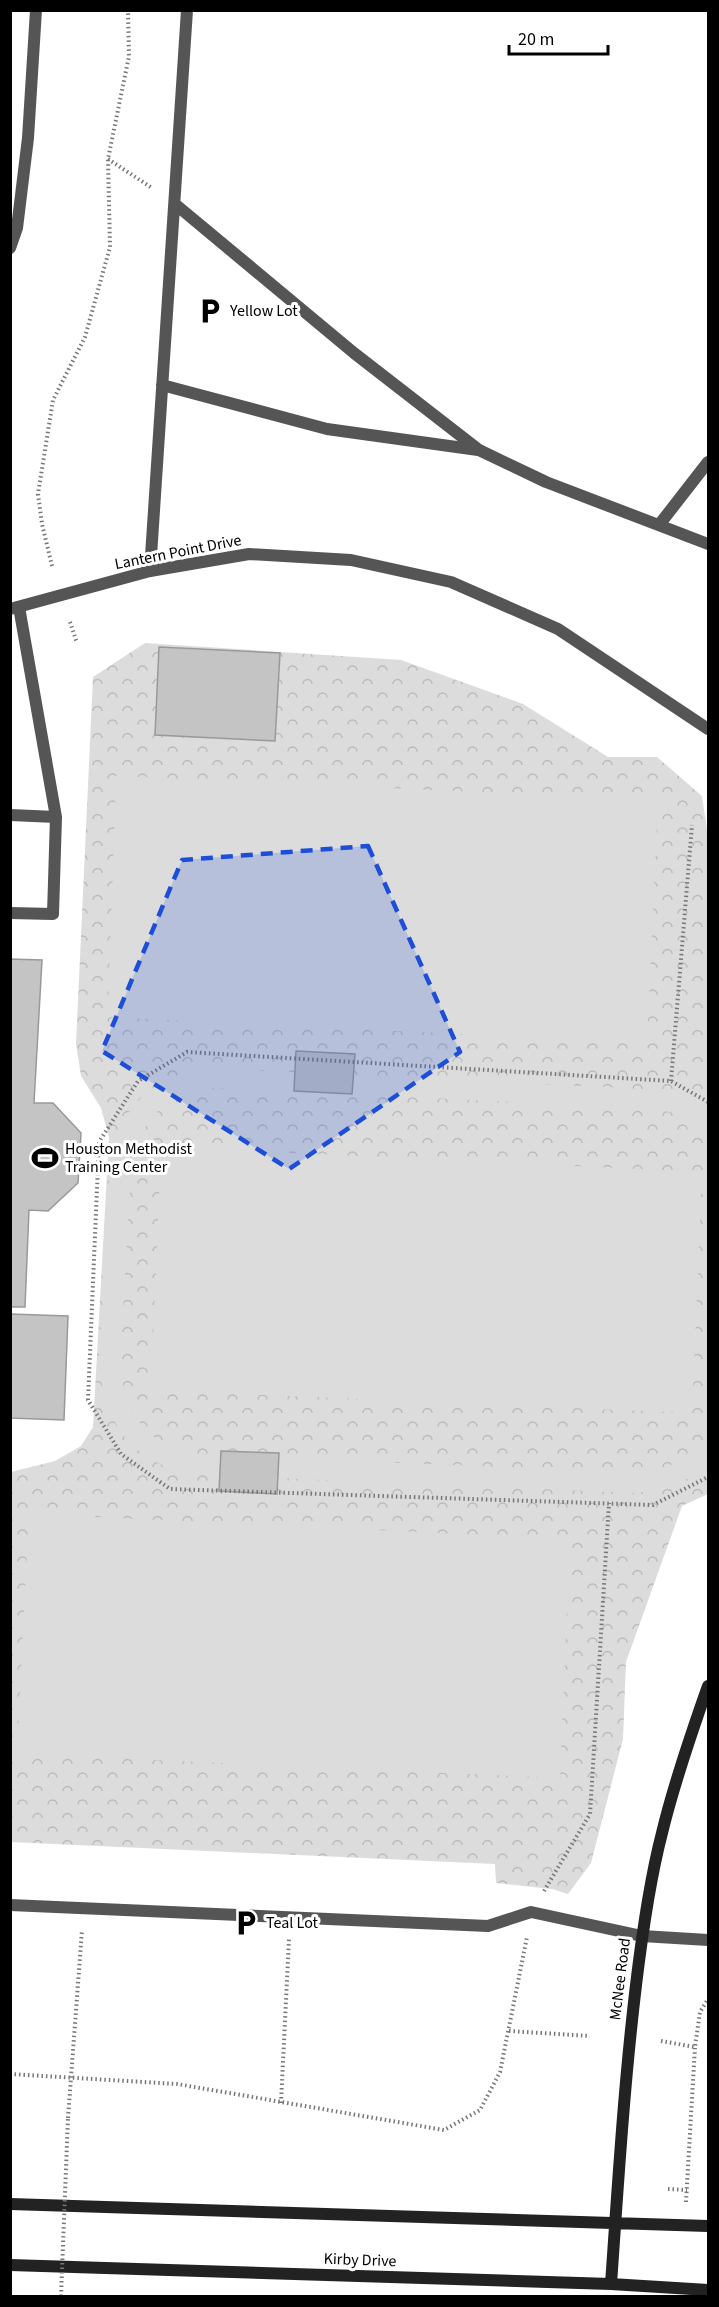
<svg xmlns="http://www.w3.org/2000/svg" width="719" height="2307" font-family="'Source Sans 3',sans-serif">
<defs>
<pattern id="forest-crowns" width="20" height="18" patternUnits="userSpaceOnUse" patternTransform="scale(1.5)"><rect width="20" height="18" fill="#dcdcdc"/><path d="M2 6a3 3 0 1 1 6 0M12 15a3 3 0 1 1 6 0" fill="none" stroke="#bbb"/></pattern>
</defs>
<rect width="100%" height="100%" fill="#fff"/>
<path fill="url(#forest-crowns)" d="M145,643l256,17 122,44 85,53h49l45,39 6,40v658l-26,12 -56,156 -3,77 -32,124 -23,31 -16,-5 -56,-6 -1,-19 -484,-22v-370l44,-11 26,-15 12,-19 16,-290 -8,-29 -20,-32 -5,-32 17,-367z"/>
<path fill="#dcdcdc" d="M116,776l542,24 -11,243 -539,-26z
M200,1068l465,22 19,6 24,15v25c-16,-21 -40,-26 -65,-28l-427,-20c-50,2 -78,34 -85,81l-11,194c3,50 27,83 77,91l437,19c31,-1 57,-14 74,-40v30c-22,21 -45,28 -74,30l-449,-19c-58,-18 -81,-53 -86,-112 2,-42 5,-83 7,-124 4,-81 0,-146 94,-170z
M161,1147l541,25 -10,241 -541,-23z
M29,1514l541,25 -10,239 -543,-24z"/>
<path fill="#c4c4c4" stroke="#999" stroke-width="1.5" d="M159,647l121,6 -5,88 -120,-6z
M10,959l32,1 -8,143h19l28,30 -3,50 -30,28 -19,-1 -4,97h-15z
M296,1051l59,3 -3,40 -58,-3z
M10,1314l58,2 -4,104 -54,-2z
M221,1451l58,2 -2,41 -58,-3z"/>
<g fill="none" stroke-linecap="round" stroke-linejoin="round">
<path stroke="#777" stroke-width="4" stroke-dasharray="1.5 3" stroke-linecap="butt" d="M108,159l44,29
M52,566l-10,-42 -4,-30 15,-94 32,-63 25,-90 -2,-88 21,-103 -1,-46
M70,622l7,21
M671,1081l21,-256
M708,1102l-37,-21 -484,-29 -49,29 -39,61 -11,258 33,54 49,35 483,16 55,-28
M544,1891l46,-77 19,-311
M509,2031l81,5
M661,2041l34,6 5,-35 8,-13
M10,2074l167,10 267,46 36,-20 20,-38 27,-135
M281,2103l8,-164
M68,2118l14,-188
M668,2189l19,1
M686,2202l9,-155"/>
<path stroke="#555" stroke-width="12" d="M175,204l179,149 125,97 67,32 162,62
M10,248l7,-20 11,-90 8,-128
M162,385l165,44 151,21
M659,525l49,-63
M150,571l37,-561
M10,815l46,2
M10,913l43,1 3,-97 -37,-210
M10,1905l478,21 43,-14 111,24 66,4"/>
<path stroke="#555" stroke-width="12" d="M10,609l140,-38 99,-17 102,6 100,22 107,47 150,100"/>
<path stroke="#222" stroke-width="12" d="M10,2204l698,22
M10,2265l601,19 97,6
M611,2284c7,-100 13,-199 25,-299 6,-50 13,-102 26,-152 12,-50 29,-99 46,-147"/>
<path stroke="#777" stroke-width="4" stroke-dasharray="1.5 3" stroke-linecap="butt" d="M61,2296l7,-178"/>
</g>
<path fill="#1d4ed8" fill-opacity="0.2" stroke="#1d4ed8" stroke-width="4.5" stroke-dasharray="12 8" stroke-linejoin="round" d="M368,846l92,206 -171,117 -187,-118 80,-191z"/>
<defs>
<g id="parking-bare" transform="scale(2.07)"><path d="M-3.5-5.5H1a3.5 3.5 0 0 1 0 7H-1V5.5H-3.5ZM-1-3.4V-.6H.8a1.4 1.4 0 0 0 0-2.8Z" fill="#000" stroke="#fff" stroke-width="2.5" paint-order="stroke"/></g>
<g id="stadium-bare" transform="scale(2.07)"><path d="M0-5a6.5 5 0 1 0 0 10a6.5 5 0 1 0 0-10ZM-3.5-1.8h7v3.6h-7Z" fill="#000" stroke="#fff" stroke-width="2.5" paint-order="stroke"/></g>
</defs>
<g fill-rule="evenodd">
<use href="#parking-bare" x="210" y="311"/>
<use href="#stadium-bare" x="45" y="1158"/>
<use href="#parking-bare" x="246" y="1923"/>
</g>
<g text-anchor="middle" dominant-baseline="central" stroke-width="6" stroke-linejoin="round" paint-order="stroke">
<g font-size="16" fill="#000" stroke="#fff" text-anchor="start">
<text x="230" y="311">Yellow Lot</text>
<text x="65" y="1149">Houston Methodist<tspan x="65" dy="18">Training Center</tspan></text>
<text x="266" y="1923">Teal Lot</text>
</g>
<g font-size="16" fill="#000" stroke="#fff">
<text transform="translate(178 552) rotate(-11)">Lantern Point Drive</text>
<text transform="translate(620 1979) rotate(-83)">McNee Road</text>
<text transform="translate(360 2260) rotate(2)">Kirby Drive</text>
</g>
</g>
<rect width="719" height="2307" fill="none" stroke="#000000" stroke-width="24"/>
<path d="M509 45v9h99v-9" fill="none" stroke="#000000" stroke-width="3"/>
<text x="518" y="45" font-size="18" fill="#000000" stroke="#ffffff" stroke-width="4.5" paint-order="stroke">20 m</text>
</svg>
